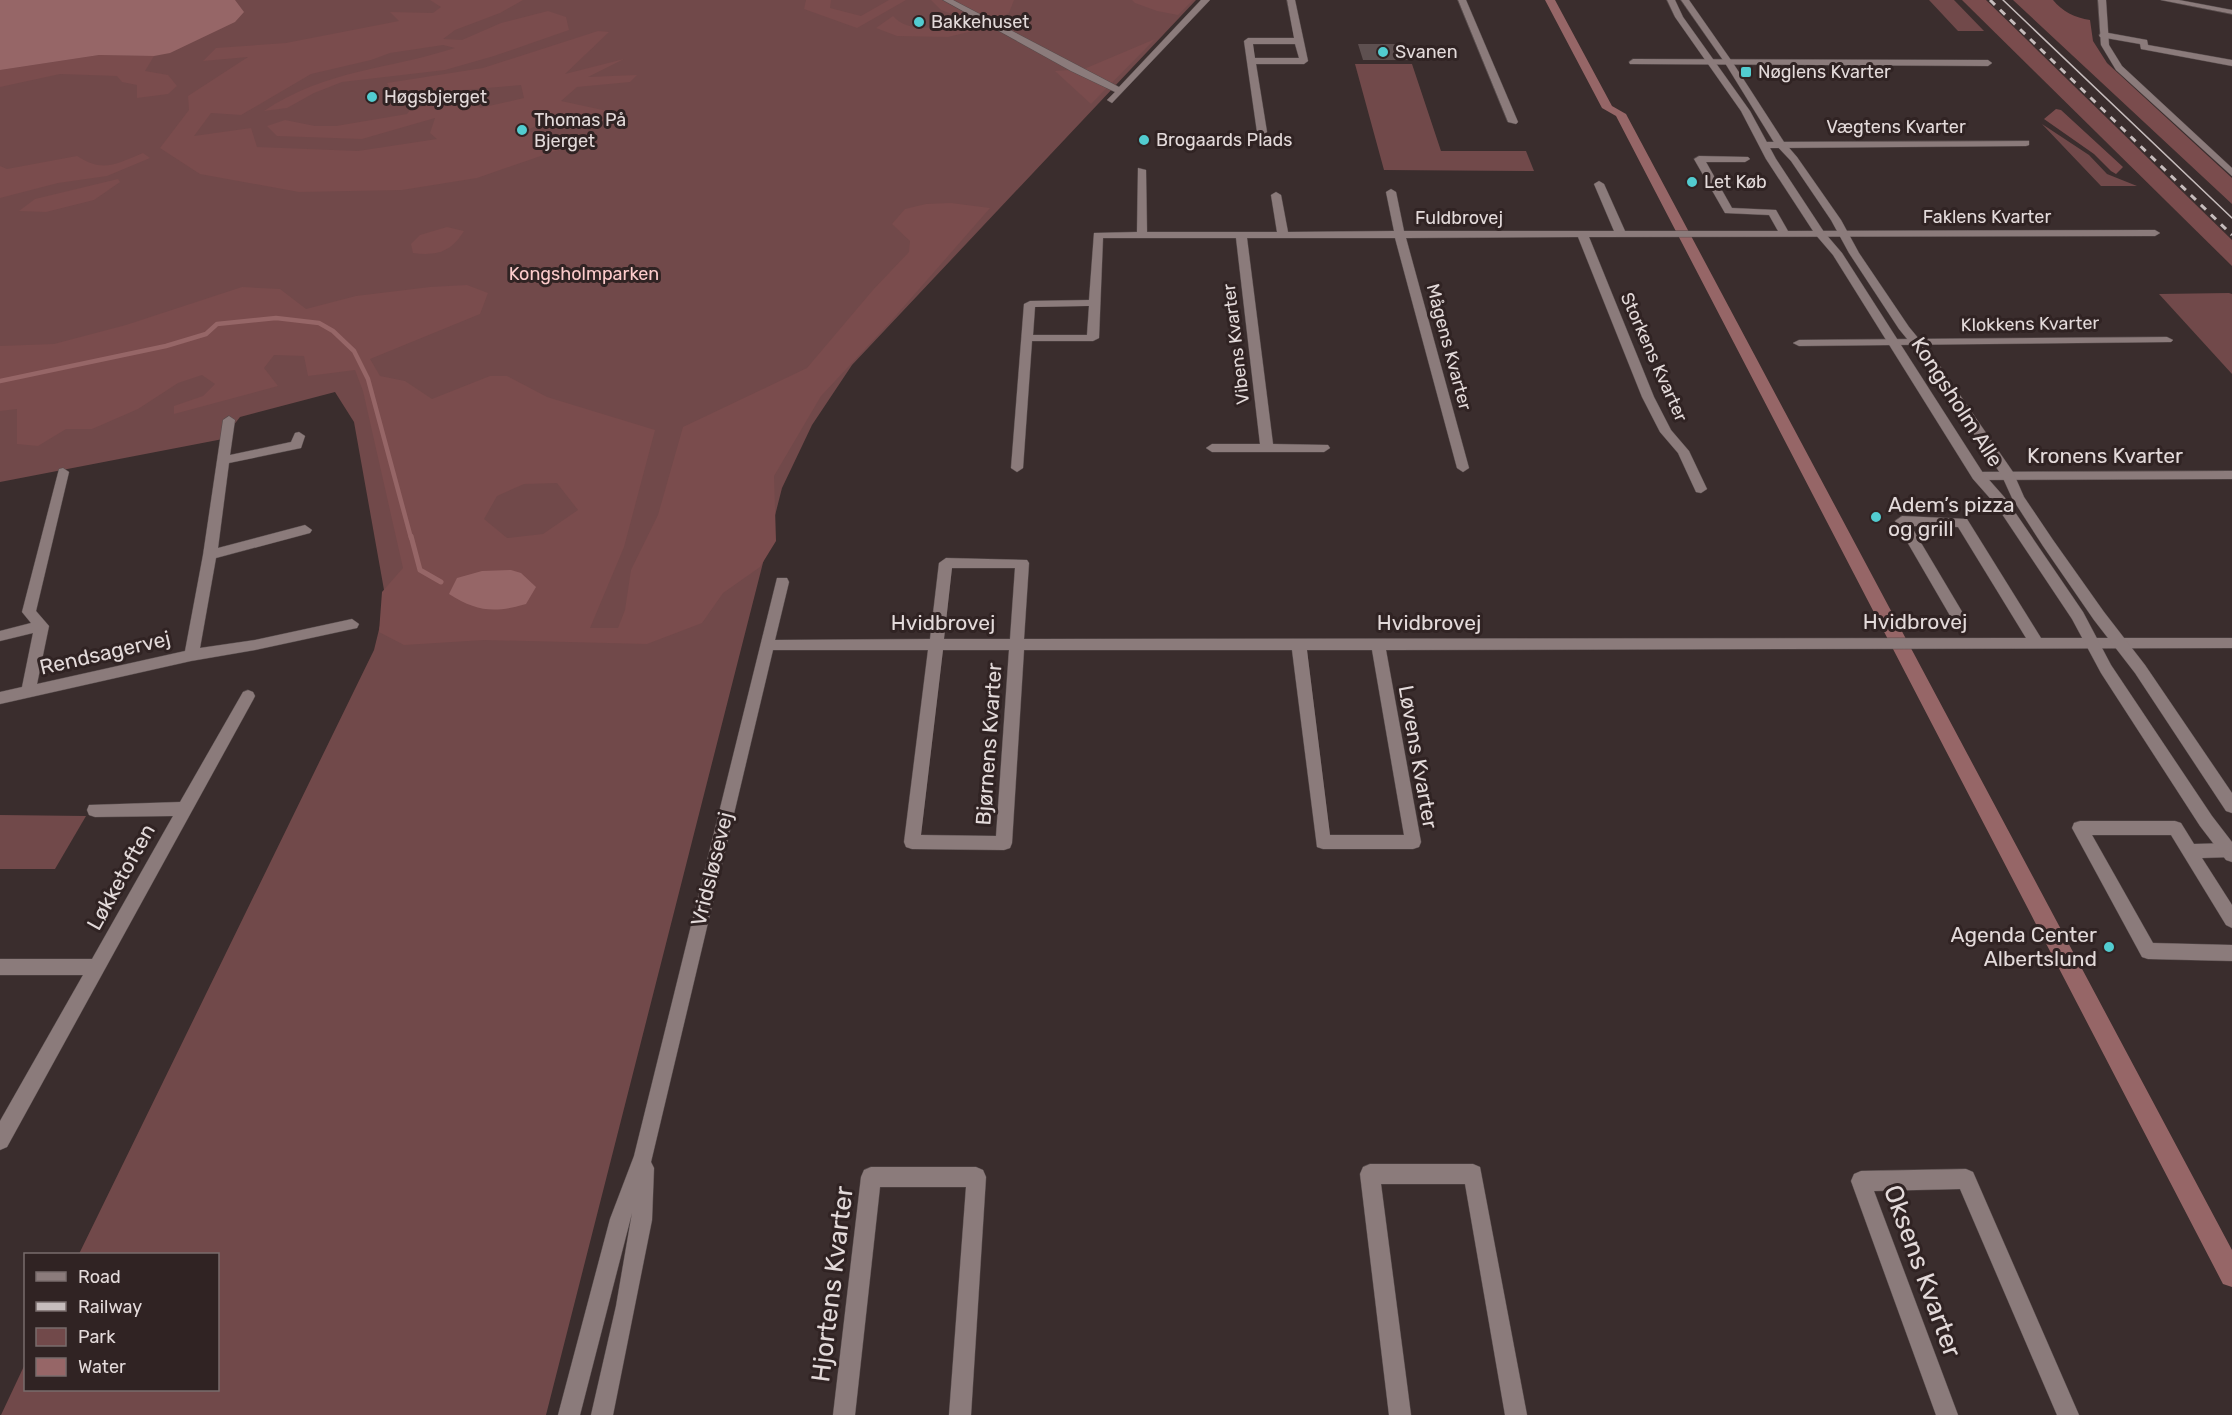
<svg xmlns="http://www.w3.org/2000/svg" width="2232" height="1415" viewBox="0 0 2232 1415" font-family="Rubik,sans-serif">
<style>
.green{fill:#71494a}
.forest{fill:#7a4c4d;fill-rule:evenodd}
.water{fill:#966667}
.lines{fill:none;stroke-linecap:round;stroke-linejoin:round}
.stream-far1{stroke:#966667;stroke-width:4.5}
.stream{stroke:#966667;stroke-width:5}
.canal{fill:#966667;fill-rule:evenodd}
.building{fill:#5e5050}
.minor-casing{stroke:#574c4c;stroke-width:1}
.tertiary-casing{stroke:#574c4c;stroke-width:1}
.minor{fill:#8b7b7b;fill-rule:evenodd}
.tertiary{fill:#8b7b7b;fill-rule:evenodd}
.tram{stroke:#c6bcbc;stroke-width:1.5}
.rail{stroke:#c6bcbc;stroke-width:3;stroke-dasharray:7 7;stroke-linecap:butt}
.poi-dot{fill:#52ccd0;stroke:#302323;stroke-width:2}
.labels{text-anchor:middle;stroke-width:6;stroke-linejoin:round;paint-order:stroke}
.far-poi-label{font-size:18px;fill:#e3dada;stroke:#302323;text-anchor:start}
.far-street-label{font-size:18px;fill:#e3dada;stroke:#302323}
.far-park-label{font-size:18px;fill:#fccbcb;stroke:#302323}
.street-label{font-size:21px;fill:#e3dada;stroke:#302323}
.poi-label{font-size:21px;fill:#e3dada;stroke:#302323;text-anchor:start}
.near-street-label{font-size:26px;fill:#e3dada;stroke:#302323}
</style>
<rect width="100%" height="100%" fill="#3a2d2d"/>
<g class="green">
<path d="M0 0H1196L852 365 812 425 782 488 546 1415H1L25 1364 26 1390H218V1254H79L374 650 386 601 354 422 335 392 240 417 223 439 0 482Z"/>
<path d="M1929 0H1954L1984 31H1958Z"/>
<path d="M1355 64H1412L1441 151H1526L1534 171 1384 170Z"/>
<path d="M2042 124 2089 155 2107 174 2137 186H2101Z"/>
<path d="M2229 293 2232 294V374L2159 294Z"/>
<path d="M0 815 86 816 55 869H0Z"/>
</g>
<g class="forest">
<path d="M430 0H523L500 13 455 30 443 39 462 40 501 23 548 11 566 17 569 30 494 56 445 70 342 82 314 93 287 108 264 111C327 69 387 70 455 48L443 45 390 53 371 60 311 74 241 115 211 113 194 136 251 128 257 147 358 151 437 139 430 133 435 118 362 139 277 136 267 126 285 120 315 126H336L407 114 412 108 473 99 480 108 524 98 521 85 394 96 387 83 483 68 598 31 609 32 565 74 624 59 588 77 637 75 630 82 577 87 561 101 612 112 607 121 557 117 527 130 564 148 477 178 402 190 299 192 200 174 160 148 189 110 188 96 248 57 203 61 216 48 286 43 399 21 390 12 433 13 441 7Z"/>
<path d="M806 0H831L830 8 861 16 889 0H906L857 28 804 9Z"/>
<path d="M931 0H1014L1009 13 981 29 948 37 897 36 876 28 893 16C909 34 941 29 960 17L941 10Z"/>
<path d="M1132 0H1193L1178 15 1157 11 1135 3Z"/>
<path d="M1962 0H1986L2232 240V266Z"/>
<path d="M2013 0H2053C2062 11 2075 18 2090 20L2093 41 2107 63 2232 178V204Z"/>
<path d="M1155 39 1091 104 1055 71 1084 69Z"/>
<path d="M99 55 154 56 145 71 168 75 177 86 168 94 137 98V85L122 82 117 76 60 74 0 87V70Z"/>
<path d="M2056 109 2061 110 2123 167 2116 174 2111 171 2094 154 2044 119Z"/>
<path d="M143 153 150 158 107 176 58 183 0 198V166L7 169 77 156C103 173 116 164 143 153Z"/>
<path d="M118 179 120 182 94 200 46 212 19 211 35 199Z"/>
<path d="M951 203 990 208 892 320 821 396 774 476 776 541 760 567 723 593 702 623 647 644 484 640 404 645 379 632 382 592 403 568 363 391 355 370 308 376 304 356 274 355 264 368 278 386 174 414V406L203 396 215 384 202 375 178 383 138 409 92 429H66L38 446 17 444V409L0 411V346L54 344 126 325 242 287 280 289 306 309 356 296 430 287 467 285 488 293 480 314 370 359 380 376 405 381 432 399 490 376H507L547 397 655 430 624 547 590 628H618L625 610 631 570 658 515 683 427 807 368 873 290 909 252 910 241 892 224 905 209 926 204ZM557 483 578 510 543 534 507 538 484 519 497 496 524 484Z"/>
<path d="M447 227 464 231C451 252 437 256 413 253L411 244 420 235Z"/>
</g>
<g class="water">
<path d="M0 0H235L244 12 235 22 170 53 154 56 99 55 0 70Z"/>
<path d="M511 570 521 573 536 587 526 604C495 613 477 612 449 594L457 578 482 571Z"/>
</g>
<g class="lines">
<path class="stream-far1" d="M0 381 166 346 206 334 217 324 276 318 319 323 333 331 354 351 368 379 411 538"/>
<path class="stream" d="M411 536 420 570 441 582"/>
<path class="canal" d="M1545 0H1555L1612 106 1626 114 2232 1250V1287L2223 1284 1616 116 1602 108Z"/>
</g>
<path class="building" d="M1358 44H1403L1408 60H1363Z"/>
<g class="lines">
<defs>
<g id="minor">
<path d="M943 0H953L1119 87 1201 0H1210L1112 103 1107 100 1115 92 1071 71Z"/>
<path d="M1287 0H1295L1308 61 1304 64H1256L1267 132 1262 135 1257 132 1244 41 1248 38H1294ZM1253 44H1295L1299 58H1255Z"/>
<path d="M1458 0H1466L1518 122 1516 124 1508 122Z"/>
<path d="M2161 0H2179L2232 10V14Z"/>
<path d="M2103 32 2147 40 2148 45 2232 60V66L2141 49 2140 44 2100 37 2099 35Z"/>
<path d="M1633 59 1988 60 1992 63 1988 66 1630 64 1629 62Z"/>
<path d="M2029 141V145L2026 146 1767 148 1762 145 1767 142Z"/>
<path d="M1699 156 1748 157 1750 159 1745 162H1706L1732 208 1776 210 1788 231 2155 230 2160 233 2155 236 1589 237 1654 397 1671 430 1689 451 1707 489 1701 493 1696 492 1678 453 1660 432 1642 397 1578 237 1406 238 1469 468 1463 472 1457 468 1395 238H1247L1273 444 1328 445 1330 448 1324 452H1212L1206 448 1212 444H1260L1236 238H1103L1099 338 1093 341H1032L1023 468 1017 472 1011 468 1024 304 1030 301 1089 300 1094 233 1137 232 1138 168 1146 170 1147 232H1277L1271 195 1276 192 1281 195 1288 232 1394 231 1386 192 1391 189 1396 192 1404 231H1614L1594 184 1599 181 1604 184 1625 231H1778L1769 215 1725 213 1694 159ZM1089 306 1087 335H1033L1035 307Z"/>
<path d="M2167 337 2173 340 2171 342 1799 346 1793 343 1799 340Z"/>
<path d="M229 416 235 420 230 455 291 442 295 433 299 432 305 436 301 448 229 463 218 548 305 525 312 530 310 533 216 558 200 648 255 640 352 619 359 624 357 628 255 650 191 661 0 704V692L22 687 33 633 0 641V631L31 623 22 612 59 469 63 468 69 472 36 611 49 626 37 684 185 651 203 555 223 420Z"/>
<path d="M2232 471V479L1978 480 1972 476 1978 472Z"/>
<path d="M1902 516 1967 519 2041 638H2232V648L1386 650 1421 842 1419 847 1413 849H1323L1317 847 1292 650H1024L1012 843 1010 848 1004 850 912 849 906 847 904 842 928 650H773L651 1162 654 1168 652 1220 613 1415H591L616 1306 632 1213 580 1415H558L610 1219 634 1156 777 578H787L789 582 775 640 930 639 939 563 946 558 1027 560 1029 563 1024 639 2026 638 1958 527 1911 526 1964 615 1962 619H1952L1895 521ZM952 568H1015L1010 639H944ZM943 650H1009L996 836 921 835ZM1307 650H1372L1404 835H1330Z"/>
<path d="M248 690 253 692 255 696 253 700 7 1147 0 1150V1121L83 975H0V959H92L173 816 95 817 89 815 87 810 89 805 180 802 243 692Z"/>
<path d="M2080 821H2175L2181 823 2194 844 2232 843V857L2202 858 2232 905V928L2226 925 2171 835H2092L2153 943 2232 945V961L2148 959 2142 957 2072 828 2074 823Z"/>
<path d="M1370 1164H1473L1480 1167 1527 1415H1505L1465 1184H1381L1411 1415H1389L1360 1174 1363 1167Z"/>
<path d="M871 1167H976L983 1170 986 1177 971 1415H949L966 1187H880L855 1415H833L861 1177 864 1170Z"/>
<path d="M1966 1169 1973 1172 2079 1415H2057L1960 1189 1874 1191 1958 1415H1936L1851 1181 1854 1174 1861 1171Z"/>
</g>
<g id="tertiary">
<path d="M1667 0H1675L1683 17 1750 111 1776 159 1824 232 1842 253 1983 473 2006 499 2083 612 2111 665 2212 816 2232 842V862L2226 860 2200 826 2101 673 2072 619 1996 505 1973 479 1833 255 1815 234 1766 159 1741 111 1675 17Z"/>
<path d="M1681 0H1689L1733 63 1784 142 1797 157 1841 220 1859 253 1909 327 1933 356 2013 472 2024 497 2053 540 2104 612 2145 665 2232 793V813L2226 811 2135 673 2094 620 2043 546 2012 498 2002 476 1925 361 1899 329 1849 253 1831 220 1791 161 1775 144 1725 63Z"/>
<path d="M2098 0H2106L2109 45 2122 66 2232 168V176L2116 70 2101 45Z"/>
</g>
</defs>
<use href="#minor" class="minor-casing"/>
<use href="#tertiary" class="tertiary-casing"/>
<use href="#minor" class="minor"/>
<use href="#tertiary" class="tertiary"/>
<path class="tram" d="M2003 0 2232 218"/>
<path class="rail" d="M1990 0 2232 235"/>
</g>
<g class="poi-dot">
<circle cx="919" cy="22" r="6"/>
<circle cx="1383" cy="52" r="6"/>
<rect x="1740" y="66" width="12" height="12" rx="3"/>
<circle cx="372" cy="97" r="6"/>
<circle cx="522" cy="130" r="6"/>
<circle cx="1144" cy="140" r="6"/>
<circle cx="1692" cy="182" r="6"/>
<circle cx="1876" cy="517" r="6"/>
<circle cx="2109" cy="947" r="6"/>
</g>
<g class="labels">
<g class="far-poi-label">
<text x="931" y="28">Bakkehuset</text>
<text x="1395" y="58">Svanen</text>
<text x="1758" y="78">Nøglens Kvarter</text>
<text x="384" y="103">Høgsbjerget</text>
<text x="534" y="126">Thomas På<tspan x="534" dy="21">Bjerget</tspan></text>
<text x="1156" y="146">Brogaards Plads</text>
<text x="1704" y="188">Let Køb</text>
</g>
<g class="far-street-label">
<text x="1896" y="133">Vægtens Kvarter</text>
<text x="1987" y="223">Faklens Kvarter</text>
<text x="1459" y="224">Fuldbrovej</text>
<text transform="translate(2030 324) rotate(-1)" y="6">Klokkens Kvarter</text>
<text transform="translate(1236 344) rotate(-97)" y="6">Vibens Kvarter</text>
<text transform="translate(1449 347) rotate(75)" y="6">Mågens Kvarter</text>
<text transform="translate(1654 357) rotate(66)" y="6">Storkens Kvarter</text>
</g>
<g class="far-park-label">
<text x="584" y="280">Kongsholmparken</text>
</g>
<g class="street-label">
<text transform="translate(1957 402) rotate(57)" y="7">Kongsholm Alle</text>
<text x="2105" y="463">Kronens Kvarter</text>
<text x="1915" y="629">Hvidbrovej</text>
<text x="943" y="630">Hvidbrovej</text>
<text x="1429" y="630">Hvidbrovej</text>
<text transform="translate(105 653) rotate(-13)" y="7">Rendsagervej</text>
<text transform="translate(989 744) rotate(-86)" y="7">Bjørnens Kvarter</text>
<text transform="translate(1418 757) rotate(80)" y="7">Løvens Kvarter</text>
<text transform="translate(712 869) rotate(-76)" y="7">Vridsløsevej</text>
<text transform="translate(121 877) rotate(-61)" y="7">Løkketoften</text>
</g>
<g class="poi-label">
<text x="1888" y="512">Adem’s pizza<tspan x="1888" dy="24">og grill</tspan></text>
<text x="2097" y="942" text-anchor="end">Agenda Center<tspan x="2097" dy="24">Albertslund</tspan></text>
</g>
<g class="near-street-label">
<text transform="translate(1923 1271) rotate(70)" y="9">Oksens Kvarter</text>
<text transform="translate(832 1284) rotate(-83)" y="9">Hjortens Kvarter</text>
</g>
</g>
<rect x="24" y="1253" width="195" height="138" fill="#302323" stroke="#786c6c" stroke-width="1.5"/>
<rect x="36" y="1272" width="30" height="9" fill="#8b7b7b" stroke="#786c6c" stroke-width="1.5"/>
<text x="78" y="1283" font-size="18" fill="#e3dada">Road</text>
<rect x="36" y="1302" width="30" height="9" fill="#c6bcbc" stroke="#786c6c" stroke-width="1.5"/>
<text x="78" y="1313" font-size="18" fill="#e3dada">Railway</text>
<rect x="36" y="1328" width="30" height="18" fill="#71494a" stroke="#786c6c" stroke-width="1.5"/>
<text x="78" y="1343" font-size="18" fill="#e3dada">Park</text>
<rect x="36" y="1358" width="30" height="18" fill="#966667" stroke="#786c6c" stroke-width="1.5"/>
<text x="78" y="1373" font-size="18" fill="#e3dada">Water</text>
</svg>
